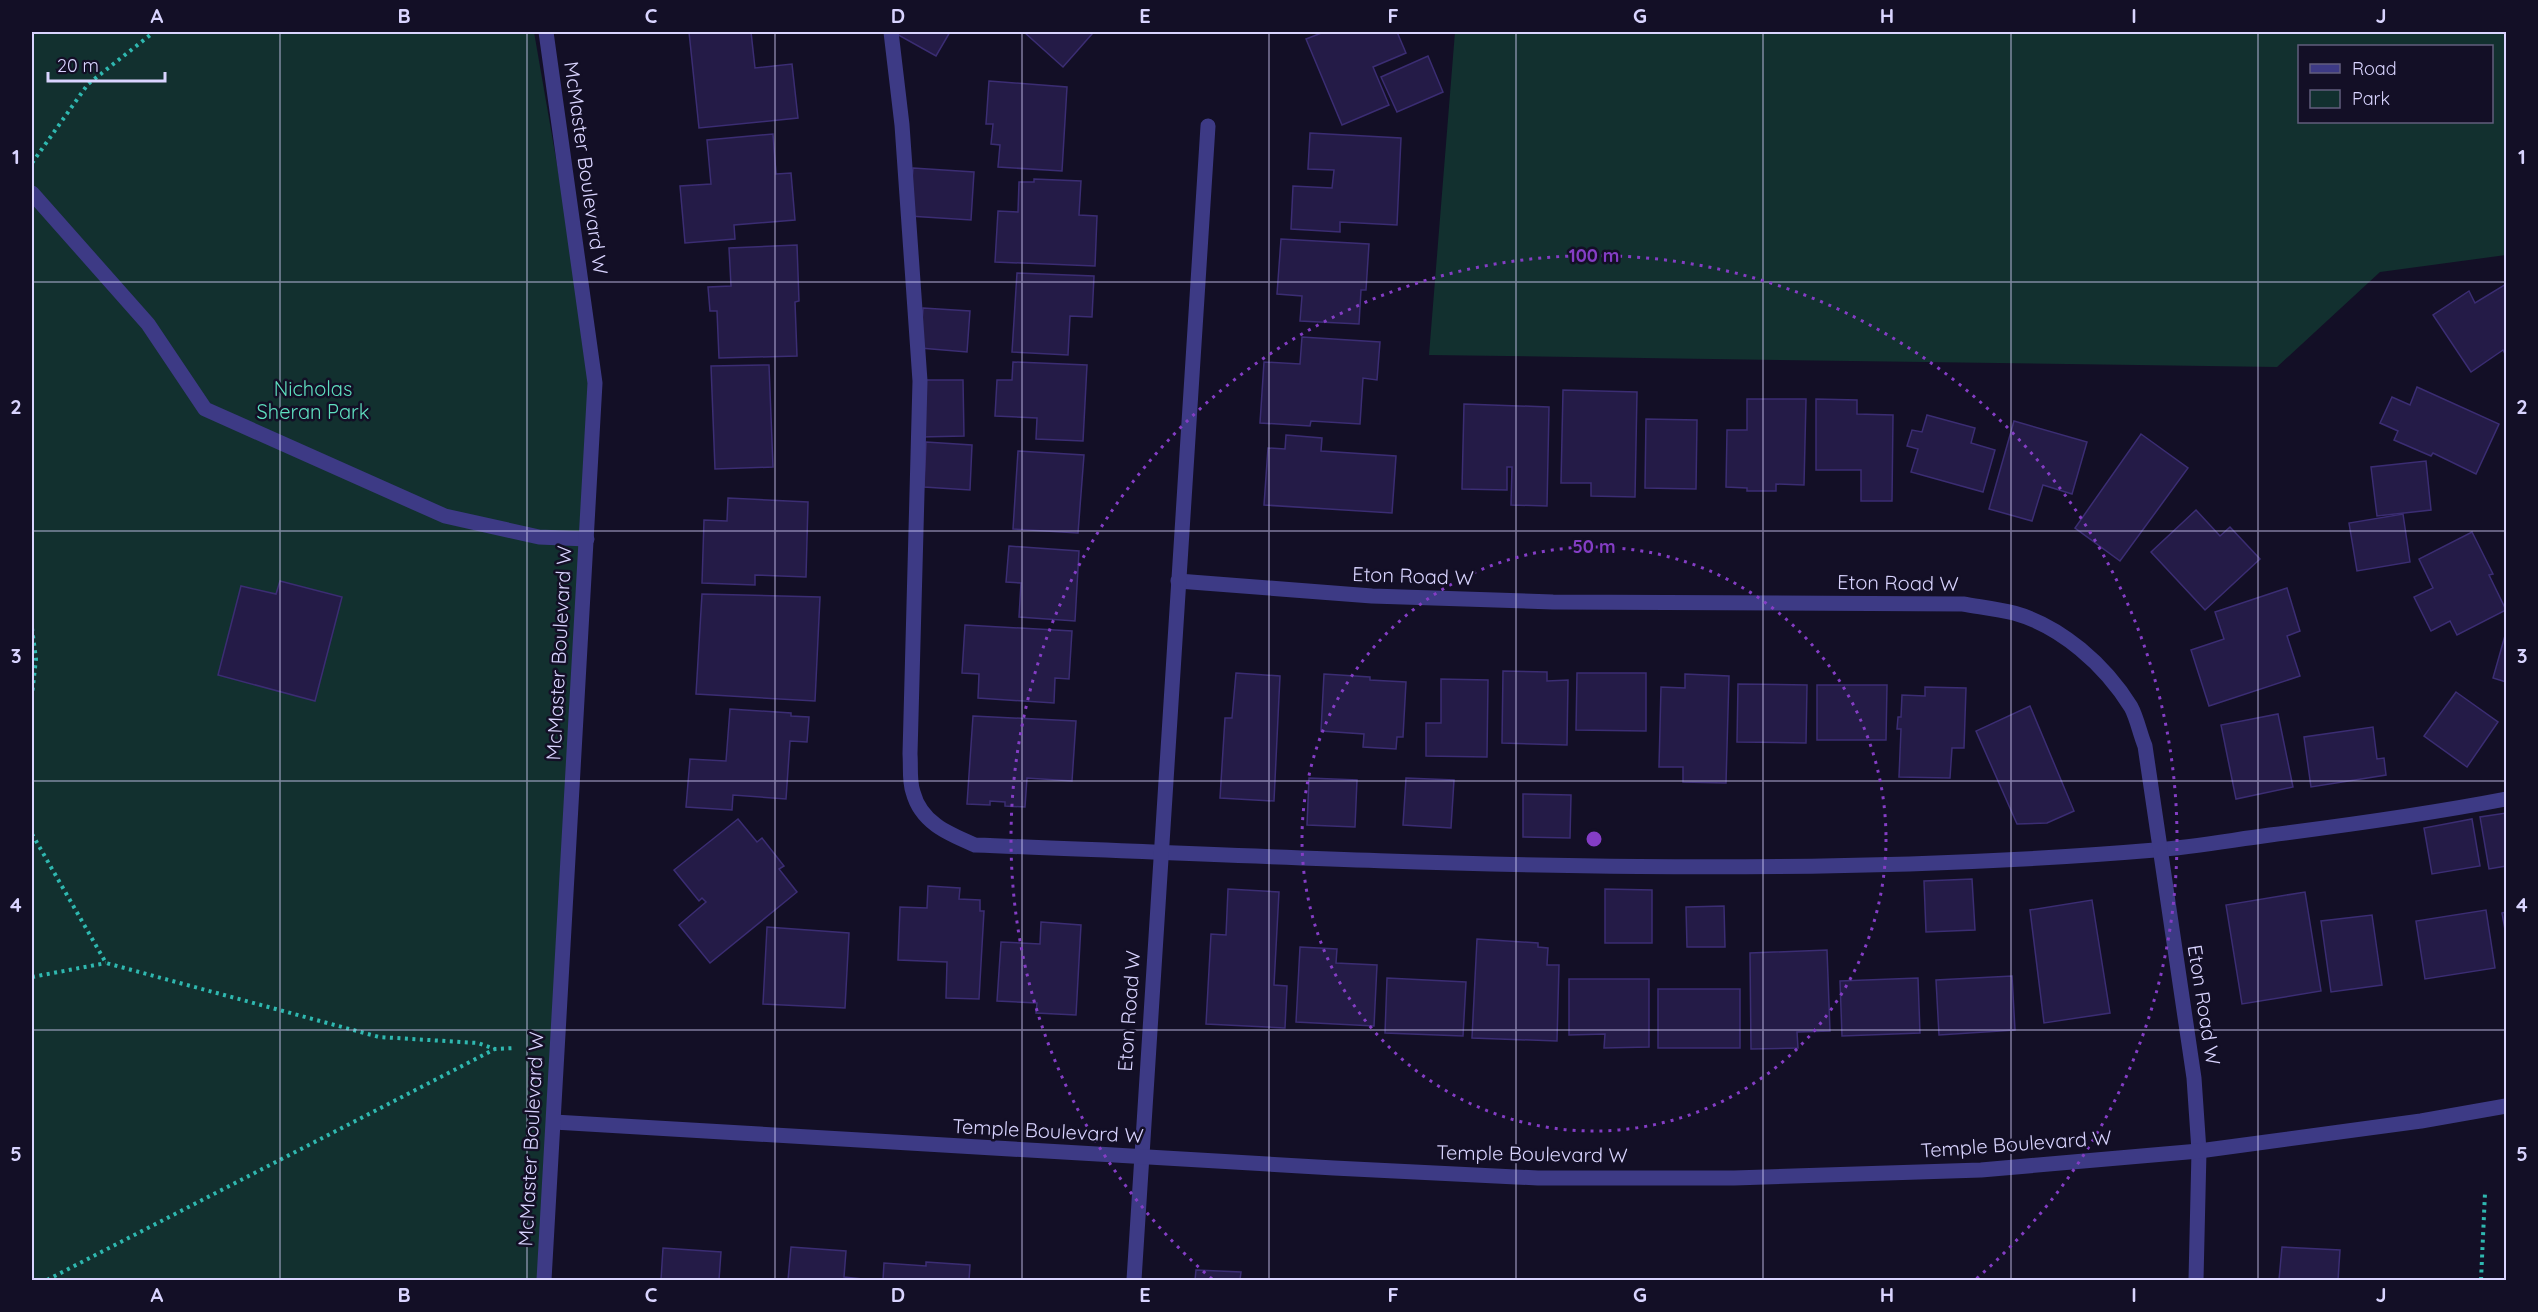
<svg xmlns="http://www.w3.org/2000/svg" width="2538" height="1312" viewBox="0 0 2538 1312" font-family="Quicksand,sans-serif">
<style>
.green{fill:#12302f;fill-rule:evenodd}
.building{fill:#241b47;stroke:#3b2d73;stroke-width:1.5}
.lines{fill:none;stroke-linecap:round;stroke-linejoin:round}
.path{stroke:#2fb8b0;stroke-width:4;stroke-dasharray:3 4.5;stroke-linecap:butt}
.service{stroke:#3d3a85;stroke-width:15}
.minor{stroke:#3d3a85;stroke-width:15}
.tertiary{stroke:#3d3a85;stroke-width:15}
.grid{fill:none;stroke:#d9d4ff;stroke-width:1.5;stroke-opacity:0.55}
.ring{fill:none;stroke:#843dc5;stroke-width:3;stroke-dasharray:3 6}
.labels{text-anchor:middle;stroke-width:5;stroke-linejoin:round;paint-order:stroke}
.street-label{font-size:20px;fill:#d9d4ff;stroke:#130f26}
.park-label{font-size:20px;fill:#5fe0c0;stroke:#130f26}
.centre{fill:#843dc5;stroke:#130f26;stroke-width:3}
.ring-label{font-size:18px;text-anchor:middle;font-weight:bold;fill:#843dc5;stroke:#130f26;stroke-width:5;stroke-linejoin:round;paint-order:stroke}
.neatline{fill:none;stroke:#d9d4ff;stroke-width:2}
.grid-label{font-size:20px;text-anchor:middle;font-weight:bold;fill:#d9d4ff}
</style>
<rect width="100%" height="100%" fill="#130f26"/>
<g class="green">
<path d="M32 32H534L595 383 544 1280H32Z"/>
<path d="M1455 32H2506V255L2380 272 2277 367 1429 355ZM2300 46H2492V122H2300Z"/>
</g>
<g class="building">
<path d="M689 32H751L755 68 792 64 798 118 699 128Z"/>
<path d="M893 32H950L936 56Z"/>
<path d="M1024 32H1090L1092 34 1063 67Z"/>
<path d="M1324 32H1397L1406 53 1373 67 1389 105 1342 125 1306 39Z"/>
<path d="M1428 56 1443 92 1397 112 1381 77Z"/>
<path d="M989 81 1067 87 1062 171 998 167 1000 145 991 144 993 124H986Z"/>
<path d="M1310 133 1401 138 1397 225 1340 222V232L1291 229 1293 186 1332 188 1334 170 1308 169Z"/>
<path d="M773 134 776 174 791 173 795 220 734 225 735 239 685 243 680 186 711 184 707 140Z"/>
<path d="M913 168 974 172 971 220 909 216Z"/>
<path d="M1034 179 1081 181 1079 215 1097 216 1095 266 995 262 998 211 1018 212 1019 182H1034Z"/>
<path d="M1281 239 1369 244 1366 290H1361L1359 324 1300 321 1302 296 1277 294Z"/>
<path d="M797 245 799 301 795 302 797 356 719 358 717 311H710L708 287 731 286 729 248Z"/>
<path d="M1017 273 1094 276 1092 317 1070 316 1068 355 1012 352Z"/>
<path d="M2506 284V356L2503 350 2471 372 2433 315 2469 291 2475 303Z"/>
<path d="M923 308 970 311 967 352 920 348Z"/>
<path d="M1302 337 1380 342 1377 380 1363 378 1360 424 1311 421 1310 426 1260 423 1264 362 1300 364Z"/>
<path d="M1013 362 1087 365 1083 441 1036 439 1037 418 995 416 997 380H1012Z"/>
<path d="M769 365 773 467 715 469 711 366Z"/>
<path d="M920 380H963L964 436 920 437Z"/>
<path d="M2417 387 2499 424 2476 474 2433 453 2431 456 2394 440 2398 431 2380 423 2392 397 2410 405Z"/>
<path d="M1563 390 1637 392 1635 497 1591 496V483H1561Z"/>
<path d="M1747 399H1806L1804 485 1776 484V491H1747V488L1726 487 1727 430H1747Z"/>
<path d="M1816 399 1857 400V414L1893 415 1892 501H1861V470H1816Z"/>
<path d="M1464 404 1549 407 1547 506 1511 505 1512 467H1507V490L1462 489Z"/>
<path d="M1927 415 1975 428 1971 443 1995 450 1983 492 1911 472 1918 449 1907 446 1912 430 1922 432Z"/>
<path d="M1646 419 1697 420 1696 489 1645 488Z"/>
<path d="M2014 421 2087 442 2072 494 2043 485 2032 521 1989 509Z"/>
<path d="M2141 434 2188 468 2120 561 2075 528Z"/>
<path d="M1286 435 1322 438 1321 451 1396 456 1392 513 1264 505 1268 448 1285 449Z"/>
<path d="M926 442 972 445 970 490 924 487Z"/>
<path d="M1018 451 1084 455 1078 533 1013 529Z"/>
<path d="M2426 461 2431 510 2377 516 2371 467Z"/>
<path d="M728 498 808 502 806 577 755 575V585L702 583 704 520 727 521Z"/>
<path d="M2196 510 2220 536 2230 527 2260 559 2205 610 2151 552Z"/>
<path d="M2403 514 2410 562 2357 571 2349 523Z"/>
<path d="M2472 532 2493 574 2489 575 2506 610 2457 635 2450 621 2431 631 2414 597 2433 588 2419 559Z"/>
<path d="M1009 546 1079 551 1075 621 1019 617 1021 583 1006 582Z"/>
<path d="M280 581 342 597 315 701 218 675 241 586 276 594Z"/>
<path d="M2287 588 2300 631 2287 636 2300 676 2209 706 2191 650 2224 639 2215 612Z"/>
<path d="M702 594 820 597 815 701 696 694Z"/>
<path d="M965 625 1072 631 1069 679 1055 678 1054 703 978 698 979 674 962 673Z"/>
<path d="M2506 632V682L2493 678Z"/>
<path d="M1503 671 1547 672V681L1568 680 1567 745 1502 743Z"/>
<path d="M1236 673 1280 676 1274 801 1220 798 1225 718H1232Z"/>
<path d="M1577 673H1646V731L1576 730Z"/>
<path d="M1324 674 1370 677V680L1406 682 1403 737H1397L1396 749 1363 747 1364 734 1321 731Z"/>
<path d="M1685 674 1729 676 1726 783 1683 782V767H1659L1661 687 1685 688Z"/>
<path d="M1441 679 1488 680 1487 757 1426 756V723H1441Z"/>
<path d="M1738 684 1807 685 1806 743 1737 742Z"/>
<path d="M1817 685H1887L1886 740H1817Z"/>
<path d="M1925 687 1966 688 1964 748H1952L1950 778 1899 777 1901 729H1897L1898 717H1901L1902 695 1925 696Z"/>
<path d="M2456 692 2498 722 2467 767 2424 736Z"/>
<path d="M2030 706 2074 811 2047 823 2017 824 1976 731Z"/>
<path d="M730 709 791 713V716L809 717 807 742 790 741 786 799 733 795 732 810 686 807 690 759 726 761Z"/>
<path d="M2278 714 2293 787 2236 799 2221 725Z"/>
<path d="M973 716 1076 721 1072 781 1027 778 1025 807 1005 806V802L990 801V805L967 804Z"/>
<path d="M2373 727 2377 759 2384 758 2386 775 2311 787 2304 737Z"/>
<path d="M1309 778 1357 780 1355 827 1307 825Z"/>
<path d="M1406 778 1454 780 1451 828 1403 825Z"/>
<path d="M1523 794 1571 795 1570 838 1523 837Z"/>
<path d="M2506 813V866L2489 869 2480 817Z"/>
<path d="M738 819 757 842 762 838 784 866 779 869 797 892 710 963 679 925 706 902 702 898 699 901 674 870Z"/>
<path d="M2472 819 2480 866 2432 874 2424 828Z"/>
<path d="M1972 879 1975 930 1926 932 1924 881Z"/>
<path d="M928 886 960 888 959 899 980 900V911H984L979 999 946 998 947 962 898 960 900 907 927 908Z"/>
<path d="M1228 889 1279 892 1274 985 1287 986 1285 1028 1206 1024 1211 934 1226 935Z"/>
<path d="M1605 889 1652 890V943H1605Z"/>
<path d="M2305 892 2321 991 2242 1004 2226 905Z"/>
<path d="M2092 900 2110 1013 2044 1023 2030 910Z"/>
<path d="M1724 906 1725 947H1687L1686 907Z"/>
<path d="M2486 910 2495 968 2425 979 2416 921Z"/>
<path d="M2506 912V935L2502 913Z"/>
<path d="M2372 915 2382 985 2331 992 2321 921Z"/>
<path d="M1041 922 1081 925 1076 1015 1036 1013 1037 1003 997 1001 1001 942 1040 944Z"/>
<path d="M767 927 849 933 845 1008 763 1004Z"/>
<path d="M1477 939 1538 943V947L1548 948 1547 965H1559L1557 1041 1472 1038Z"/>
<path d="M1300 947 1337 949 1336 963 1377 965 1374 1026 1296 1022Z"/>
<path d="M1827 950 1830 1031 1797 1032 1798 1048 1751 1049 1750 953Z"/>
<path d="M2012 976 2015 1030 1939 1035 1936 980Z"/>
<path d="M1387 978 1466 982 1463 1036 1385 1033Z"/>
<path d="M1918 978 1920 1033 1842 1036 1840 981Z"/>
<path d="M1569 979H1649V1047L1604 1048 1605 1034 1569 1035Z"/>
<rect x="1658" y="989" width="82" height="59"/>
<path d="M791 1247 846 1251 844 1277 872 1280H788Z"/>
<path d="M2282 1247 2340 1250 2338 1280H2279Z"/>
<path d="M663 1248 721 1252 719 1280H661Z"/>
<path d="M926 1262 970 1265 969 1280H883L884 1263 926 1266Z"/>
<path d="M1196 1270 1241 1272 1240 1280H1195Z"/>
<path d="M1296 1279 1346 1280H1296Z"/>
</g>
<g class="lines">
<g class="path">
<path d="M32 163 88 84 154 32"/>
<path d="M32 628 36 659 32 695"/>
<path d="M32 834 106 963 379 1037 478 1043 495 1049"/>
<path d="M32 977 106 963"/>
<path d="M47 1280 495 1049 514 1048"/>
<path d="M2481 1280 2485 1193"/>
</g>
<g class="service">
<path d="M891 32 902 125 920 381 910 754C911 766 909 781 913 792 921 823 949 834 975 845 1368 860 1763 883 2155 850 2194 847 2232 840 2270 835 2349 825 2428 814 2506 799"/>
<path d="M32 193 148 324 205 409 445 516 539 537 587 539"/>
</g>
<g class="minor">
<path d="M1178 581 1372 596 1553 602 1963 604C1980 607 1997 609 2014 613 2061 626 2105 665 2131 707 2137 718 2140 734 2145 746L2194 1078 2199 1151 2196 1280"/>
<path d="M1134 1280 1208 126"/>
</g>
<g class="tertiary">
<path d="M554 1122 1334 1168 1538 1178H1734L1981 1170 2199 1151 2421 1121 2506 1106"/>
<path d="M544 1280 595 383 546 32"/>
</g>
</g>
<path class="grid" d="M280 32V1280M527 32V1280M775 32V1280M1022 32V1280M1269 32V1280M1516 32V1280M1763 32V1280M2011 32V1280M2258 32V1280M32 282H2506M32 531H2506M32 781H2506M32 1030H2506"/>
<g class="ring">
<circle cx="1594" cy="839" r="292"/>
<path d="M1212 1279A583 583 0 1 1 1976 1279"/>
</g>
<g class="labels">
<g class="street-label">
<text transform="translate(586 168) rotate(82)" y="7">McMaster Boulevard W</text>
<text transform="translate(1413 576) rotate(2)" y="7">Eton Road W</text>
<text transform="translate(1898 583) rotate(1)" y="7">Eton Road W</text>
<text transform="translate(559 653) rotate(-87)" y="7">McMaster Boulevard W</text>
<text transform="translate(2204 1005) rotate(81)" y="7">Eton Road W</text>
<text transform="translate(1129 1011) rotate(-86)" y="7">Eton Road W</text>
<text transform="translate(1048 1131) rotate(3)" y="7">Temple Boulevard W</text>
<text transform="translate(531 1139) rotate(-87)" y="7">McMaster Boulevard W</text>
<text transform="translate(2016 1144) rotate(-4)" y="7">Temple Boulevard W</text>
<text transform="translate(1532 1154) rotate(1)" y="7">Temple Boulevard W</text>
</g>
<g class="park-label">
<text x="313" y="396">Nicholas<tspan x="313" dy="23">Sheran Park</tspan></text>
</g>
</g>
<circle cx="1594" cy="839" r="9" class="centre"/>
<g class="ring-label">
<text x="1594" y="262">100 m</text>
<text x="1594" y="553">50 m</text>
</g>
<rect width="2538" height="1312" fill="none" stroke="#130f26" stroke-width="66"/>
<rect x="2298" y="45" width="195" height="78" fill="#130f26" stroke="#625e7d" stroke-width="1.5"/>
<rect x="2310" y="64" width="30" height="9" fill="#3d3a85" stroke="#625e7d" stroke-width="1.5"/>
<text x="2352" y="75" font-size="18" fill="#d9d4ff">Road</text>
<rect x="2310" y="90" width="30" height="18" fill="#12302f" stroke="#625e7d" stroke-width="1.5"/>
<text x="2352" y="105" font-size="18" fill="#d9d4ff">Park</text>
<path d="M48 72v9h117v-9" fill="none" stroke="#d9d4ff" stroke-width="3"/>
<text x="57" y="72" font-size="18" fill="#d9d4ff" stroke="#130f26" stroke-width="4.5" paint-order="stroke">20 m</text>
<rect x="33" y="33" width="2472" height="1246" class="neatline"/>
<g class="grid-label">
<text x="157" y="23">A</text>
<text x="404" y="23">B</text>
<text x="651" y="23">C</text>
<text x="898" y="23">D</text>
<text x="1145" y="23">E</text>
<text x="1393" y="23">F</text>
<text x="1640" y="23">G</text>
<text x="1887" y="23">H</text>
<text x="2134" y="23">I</text>
<text x="2381" y="23">J</text>
<text x="16" y="164">1</text>
<text x="2522" y="164">1</text>
<text x="16" y="414">2</text>
<text x="2522" y="414">2</text>
<text x="16" y="663">3</text>
<text x="2522" y="663">3</text>
<text x="16" y="912">4</text>
<text x="2522" y="912">4</text>
<text x="16" y="1161">5</text>
<text x="2522" y="1161">5</text>
<text x="157" y="1302">A</text>
<text x="404" y="1302">B</text>
<text x="651" y="1302">C</text>
<text x="898" y="1302">D</text>
<text x="1145" y="1302">E</text>
<text x="1393" y="1302">F</text>
<text x="1640" y="1302">G</text>
<text x="1887" y="1302">H</text>
<text x="2134" y="1302">I</text>
<text x="2381" y="1302">J</text>
</g>
</svg>
